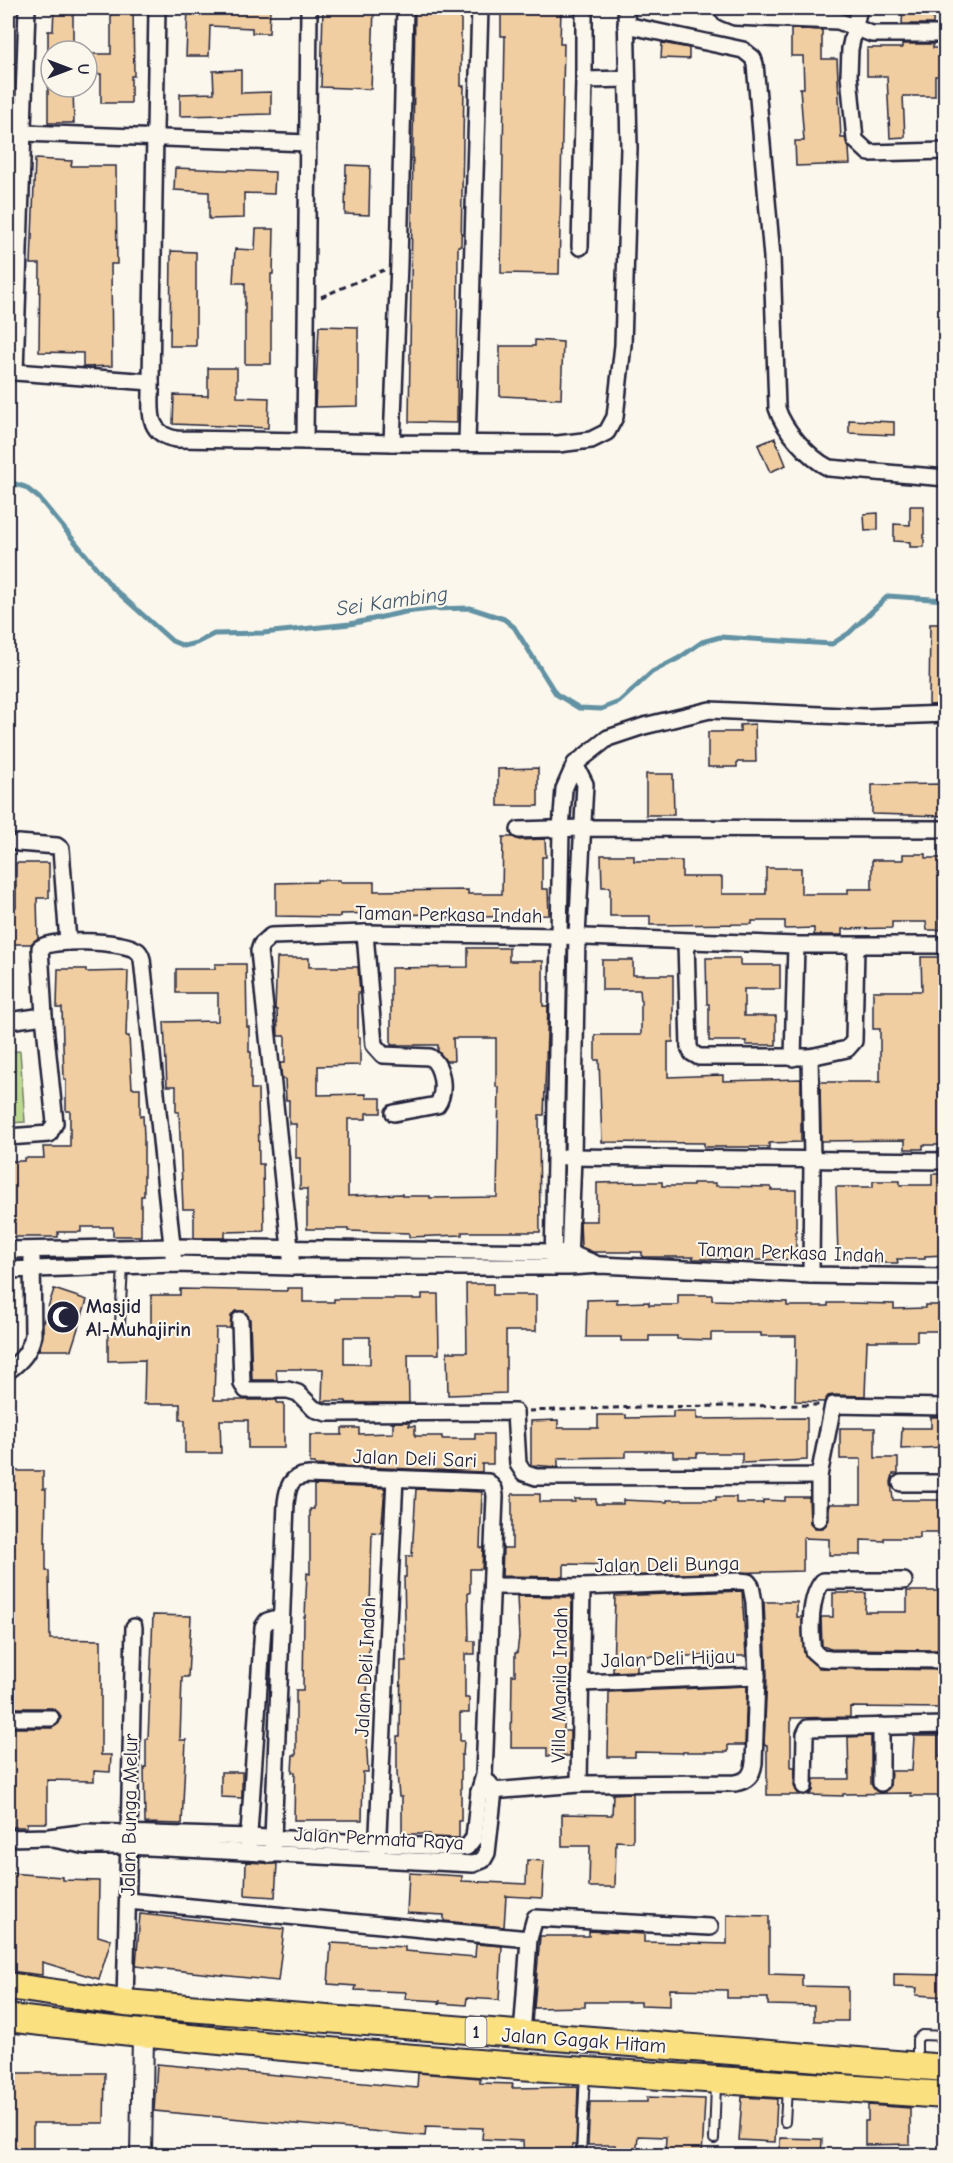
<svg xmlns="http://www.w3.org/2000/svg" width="953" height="2163" viewBox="0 0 953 2163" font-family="'Comic Neue',sans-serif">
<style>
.green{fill:#bdd991;stroke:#707e66;stroke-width:1.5}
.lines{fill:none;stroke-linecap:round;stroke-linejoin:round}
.stream{stroke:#6292a3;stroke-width:5}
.building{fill:#f0cea1;stroke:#22223b;stroke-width:1.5;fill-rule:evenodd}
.service-casing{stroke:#22223b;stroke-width:12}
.minor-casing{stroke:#22223b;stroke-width:20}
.tertiary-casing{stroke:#22223b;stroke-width:24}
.trunk-casing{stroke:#22223b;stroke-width:30}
.path{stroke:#22223b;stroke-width:3;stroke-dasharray:6 4.5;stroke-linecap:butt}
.service{stroke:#fbf7ec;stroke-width:8}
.minor{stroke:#fbf7ec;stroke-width:15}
.tertiary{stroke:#fbf7ec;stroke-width:20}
.trunk{stroke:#fbe080;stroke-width:26}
.labels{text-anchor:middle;stroke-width:4.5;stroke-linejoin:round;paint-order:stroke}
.shield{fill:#fbf7ec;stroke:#636270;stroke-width:1.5}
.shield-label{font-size:18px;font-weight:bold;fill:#22223b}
.street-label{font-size:20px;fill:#22223b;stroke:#fbf7ec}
.poi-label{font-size:20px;font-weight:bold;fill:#22223b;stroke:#fbf7ec;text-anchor:start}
.water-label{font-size:21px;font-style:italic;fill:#425a6f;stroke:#fbf7ec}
</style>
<rect width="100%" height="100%" fill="#fbf7ec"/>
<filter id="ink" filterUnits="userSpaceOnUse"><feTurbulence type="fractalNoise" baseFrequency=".0167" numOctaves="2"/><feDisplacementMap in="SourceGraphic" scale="12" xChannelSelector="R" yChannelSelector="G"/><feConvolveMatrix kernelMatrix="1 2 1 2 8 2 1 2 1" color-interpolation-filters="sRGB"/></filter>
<g filter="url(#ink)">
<path class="green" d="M20 1051 25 1122 8 1123V1052Z"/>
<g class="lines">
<path class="stream" d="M8 482 25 487 39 498 113 588 172 641 184 646 196 643 214 634 263 633 350 624 405 612 432 609 470 608 504 619 514 627 556 694 579 708 601 709 619 702 652 672 679 658 702 642 720 637 832 644 849 633 888 596 946 600"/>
</g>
<g class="building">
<path d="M54 8H73V51H48V31H53Z"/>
<path d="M111 8H133L134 76H131V103H101V74L87 75V54H111Z"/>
<path d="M188 8H270L269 33H252V28L210 26 209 56H186Z"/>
<path d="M323 8H374L371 89 321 87Z"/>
<path d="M415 8H461V86H464L461 246H458L457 423 409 422Z"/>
<path d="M501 8H561L560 44H564L559 274 501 273 505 36H501Z"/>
<path d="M903 8H934L933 24H902Z"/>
<path d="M791 29 822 30V59H837L841 138H845L849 148 850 164 796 166 795 141H804L800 88H804L803 56H791Z"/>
<path d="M662 43 689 48V59L661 58Z"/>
<path d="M902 44H933V48H945V76H935V96H903L905 137 890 138 887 76H867V48H902Z"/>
<path d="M241 70V93L271 92V114L180 116V94L214 93 213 71Z"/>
<path d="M48 87H73L74 123H48Z"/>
<path d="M35 159 72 161 71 166H116L117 264H111L112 366 83 367V353L39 352 40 264H31Z"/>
<path d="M346 165 370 166 369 215 345 214Z"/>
<path d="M175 168 275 172 274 194 244 193V218L209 219V192L174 190Z"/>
<path d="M256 229H274L273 274H271V364H245V283H233L235 249 255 250Z"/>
<path d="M171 251 196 252V346H170Z"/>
<path d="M319 326 358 327V406L315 407Z"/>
<path d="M535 340 563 342 561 399 500 396V346H535Z"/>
<path d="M208 368H237V397L269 398 268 428 173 424 174 395 208 396Z"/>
<path d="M849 420 894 422V435L849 433Z"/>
<path d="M775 438 786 465 770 472 758 445Z"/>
<path d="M910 506H924V547H910V542L894 541V524L910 525Z"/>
<path d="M878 513V530L865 531 864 514Z"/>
<path d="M930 624H945V704L929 705Z"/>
<path d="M755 724 756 762H737V767H708V732H740V725Z"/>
<path d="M538 768V806H498V769Z"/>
<path d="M646 774H673L674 815H646Z"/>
<path d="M945 784V816L872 814V785Z"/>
<path d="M503 837H513L519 840 545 839 546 857H542V889H548L549 915 444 918V914L381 915V913L340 914V917L276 916V883L317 882V880H340V882H374V891L468 890V894H502Z"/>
<path d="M903 854H926V858H945V887H940V930H927L926 922H892V928L842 929V935H814V928L785 929V921H752V924L650 925V916H610V887H602L601 855H634V861H682V877H722V894H766V868H801V894H848V889H872V860H903Z"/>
<path d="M16 863H49V898H37L38 938 31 944H8V907H16Z"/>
<path d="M468 948H509V961H543V1006H548L544 1115H539L540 1232H462V1235L409 1237V1233L348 1231V1229H307V1189H300V1158H296V1124H289V1100H286L285 1079H282L280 1063H285V1036H278L277 1010 275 1009 277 958H309V967H358L360 993H358V1037H360V1065L318 1066V1095L366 1094V1098H381V1113H366V1119H348V1196L402 1194V1196H430V1198L497 1197 499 1087H496V1038H453L454 1061H446L438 1051V1045H391V968L468 967Z"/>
<path d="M921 957H945V1145H923V1149H905V1140L821 1141 820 1082H880V1029H873V991H922Z"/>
<path d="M706 958H740V965H780V989H744V1016H776V1045H746V1041H709V1004H707Z"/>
<path d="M602 960H633V975H673V1042H668V1077L723 1075V1081L801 1079V1142L769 1143V1147H704V1143L602 1142 599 1060H595V1035H641V1001L640 990H602Z"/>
<path d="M215 964H246L247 1027H249V1052H251V1089H258L259 1164H263L264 1231 225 1232V1238H194V1209H183L179 1112H176V1086H167L164 1022 218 1021V993H176V969H215Z"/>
<path d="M58 969H86V972L128 971 126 1036H129L132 1088H140V1116H143L144 1137V1196H141V1236H113V1227H81V1232H58V1237H8V1161H24V1158H44L43 1147H70V1111H66V1079H64L62 1008H57Z"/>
<path d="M932 1174H945V1255L925 1256V1259H897L898 1263H878V1257H838L836 1187H873V1181H900V1185H932Z"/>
<path d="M642 1182H662V1186H693V1183H716V1186L771 1187V1190H796V1259L727 1261V1259H693V1257H642V1252H593L581 1247 580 1221H597V1183Z"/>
<path d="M466 1284H493V1295H536V1331H506V1393L448 1395 447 1352H467Z"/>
<path d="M287 1288H303V1302H334V1299H422V1294H438L439 1354H408L409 1403H346V1401H322L323 1369H276L277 1380H252L250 1319 244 1311H235L231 1316 230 1328H216L214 1400H277V1403H284V1448H248V1420H220L221 1453H185V1420H180V1404H144L145 1360 108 1361V1333H151V1295H180V1289L287 1291ZM344 1337H370V1364H344Z"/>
<path d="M54 1289 87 1300 71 1350H39L43 1337V1323Z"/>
<path d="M678 1295H712V1300L787 1302V1306H828V1303H849L894 1304V1309L925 1308V1305H945V1331H917V1341H867L865 1396 833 1395 828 1396 824 1402 795 1401 796 1336H761V1333H711V1340L677 1339V1336H649V1341H621V1337H586L587 1300 617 1299V1303L649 1302V1305H678Z"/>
<path d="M673 1411H697V1419L807 1418V1460L742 1463V1453H697V1457H673V1451H626V1457L558 1458V1467L531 1465V1421L558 1420V1428H598V1415H626V1418L673 1417Z"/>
<path d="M931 1417H945V1447L901 1449 902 1428H931Z"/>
<path d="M393 1422H409V1426H415V1436H442V1439H475V1434H493V1464H482V1472L315 1465V1463H310V1435H342V1428H359V1434L393 1433Z"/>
<path d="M840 1428H875V1458H898V1474H893L891 1482 893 1500H945V1532H920V1538H884V1541L861 1540V1555H829V1539L803 1538V1571L615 1576V1565L564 1564V1577L502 1576 503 1548H512V1494H540V1502H575V1499H596V1504H623V1500L667 1502V1500H716V1497H736V1503H763V1500L785 1501V1497H809L810 1523 815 1528H823L829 1520V1504H861V1459H840Z"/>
<path d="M8 1471H43V1489H46L45 1542H46V1571H49L50 1639 101 1640V1755H111L110 1772 94 1771V1781L47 1780V1823H27V1827H12L11 1771H8V1728H52L59 1723 61 1717 59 1713 52 1708H8V1680H10L12 1655 11 1622H8Z"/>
<path d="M314 1485 385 1488 381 1533 372 1532 370 1609H367V1640H369L366 1731 368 1772H363L362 1820H294L295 1772H292L293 1755H296V1690H303L304 1617H305L307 1573 310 1574V1509H314Z"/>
<path d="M416 1489 482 1492 480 1548H483L482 1569H470V1593H468L469 1641H475V1654H465V1698H469V1713H460V1741H464L463 1755H461V1821H459V1838L430 1837V1834H402V1797H399L397 1773V1736H400L401 1661H406L404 1577H406V1556H412Z"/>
<path d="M742 1591 746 1656H637V1671L613 1672 615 1596Z"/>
<path d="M907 1591H938V1650L831 1649 822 1646 821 1617H833V1593H866L865 1612H907Z"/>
<path d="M517 1596 572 1597 570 1703H564V1731H570V1756H547V1748H511L512 1675H515V1653H517L519 1637Z"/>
<path d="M764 1602H797V1617H802L804 1653 807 1658 819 1668 945 1670V1708L850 1707V1717L791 1718V1767H795L794 1786 799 1795H767V1745H764L767 1676Z"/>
<path d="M153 1615 191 1616 188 1677H182L180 1740H186L182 1824 145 1823 144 1767H146V1739H148Z"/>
<path d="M747 1686 745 1745H728V1752H683V1753L635 1752V1757H608L609 1692Z"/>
<path d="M871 1736V1784L876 1791 882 1793 890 1787 891 1771H912L914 1736H939V1757H944L943 1796H911V1793L843 1794V1796L809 1795 813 1791 814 1779H849L848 1737Z"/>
<path d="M221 1772H242V1798L221 1797Z"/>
<path d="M633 1793V1842L616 1841 615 1887H589L590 1846H562V1814L612 1815 613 1794Z"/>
<path d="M527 1860 544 1861 542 1898 506 1896 504 1927 444 1921V1915L407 1913 409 1873 462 1876V1881L526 1884Z"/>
<path d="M246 1862 277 1864 275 1897 245 1895Z"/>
<path d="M9 1873 62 1877V1880L99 1881 98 1936 111 1940 99 1979 42 1962V1975L9 1971Z"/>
<path d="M140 1914 284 1929 278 1981 136 1966Z"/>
<path d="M727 1915 769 1916V1974L802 1975V1986L848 1987V2021H814V2006L768 2005V1998H727V1990L670 1989V2006L641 2005V2002H585V2007L534 2008 540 1936H589V1931L644 1934V1942L727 1944Z"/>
<path d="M331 1943 405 1947V1951L475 1957 476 1944 502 1946 499 2000 467 1998 466 2005 439 2003 440 2001 405 1999 406 1992 355 1990 356 1986 328 1984Z"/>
<path d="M894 1974 945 1975V1997L916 1995 917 1988 894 1987Z"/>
<path d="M157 2064 417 2088 418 2073 480 2078V2083L513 2084 512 2088 578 2087 576 2145H572V2156H524L523 2141 482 2139 483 2128 426 2126 425 2136 154 2111Z"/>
<path d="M8 2073H105L104 2123H33V2156H8Z"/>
<path d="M647 2097 705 2099 702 2156H665L666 2137 638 2136 636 2156H615V2145H588L590 2102H647Z"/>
<path d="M742 2097 777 2099 775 2142 739 2140Z"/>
<path d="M868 2105 910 2108V2144L865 2145V2121H868Z"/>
<path d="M780 2138 822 2139 821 2156H780Z"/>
</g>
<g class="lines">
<defs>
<g id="service">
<path d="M120 1325 123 1265"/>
<path d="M917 2061V2039L922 2035 946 2036"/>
<path d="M785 2122 787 2089"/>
<path d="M714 2139 716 2085"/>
<path d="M581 2156 585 2073"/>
</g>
<g id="minor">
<path d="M157 8 151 382C152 408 144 433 176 439L305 441"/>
<path d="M309 8 305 441 392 443"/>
<path d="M405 8 399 263 392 443 558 444 591 440 607 432 615 417 623 345 629 148 626 8"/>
<path d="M721 8 725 13 735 17 838 21 872 34H946"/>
<path d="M859 8 850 49 849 75 855 140 869 153 946 151"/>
<path d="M626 25 743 50 753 58 755 64 772 257 777 408C783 429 809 458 829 468L946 478"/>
<path d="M584 80V8"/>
<path d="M23 133 308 143"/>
<path d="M580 247 584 80 627 79"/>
<path d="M8 372H15L27 8"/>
<path d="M15 372 151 382"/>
<path d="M467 442 480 8"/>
<path d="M519 830 582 828 946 829"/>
<path d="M18 843 57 846 61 849 68 942"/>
<path d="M365 933 374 1045 383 1055 430 1057C443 1066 446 1093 437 1105L394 1113"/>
<path d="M686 942 689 1047 692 1053 699 1057H810L812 1159 811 1275"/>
<path d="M8 1021 44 1016"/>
<path d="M810 1057 847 1049 854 1041 856 946"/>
<path d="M793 1058 796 945"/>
<path d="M8 1137 49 1134 55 1123 44 1016 40 948C54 938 118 941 134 949 139 951 141 954 142 959L174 1264"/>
<path d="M565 1157 946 1161"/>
<path d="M8 1250 173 1247 553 1252 569 1253 594 1263"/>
<path d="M569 1261 573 1157 577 936 585 784 575 764"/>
<path d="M292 1267 259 951 261 945 271 936 365 933 559 936 796 945H946"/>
<path d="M553 1267 561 829 564 789 575 764 608 738 644 726 710 710 865 717 946 714"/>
<path d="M8 1270 174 1264 292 1267H569L600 1265 811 1275 946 1277"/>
<path d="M240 1320 242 1384 246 1390H288L298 1393 314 1409 327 1413 515 1412 518 1464 524 1473 536 1477 819 1476 833 1405 946 1407"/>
<path d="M8 1371C21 1361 30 1352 33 1335L32 1258"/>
<path d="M819 1476V1519"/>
<path d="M901 1483H946"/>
<path d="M904 1581H823C809 1597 810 1632 813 1651L821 1658 830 1659 946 1660"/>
<path d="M581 1683 757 1676"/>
<path d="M8 1718H51"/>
<path d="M881 1783V1726"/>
<path d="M579 1784 582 1587"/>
<path d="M804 1786 805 1734 808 1728 946 1725"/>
<path d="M479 1792 579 1784 735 1783C747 1781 752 1776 754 1763L757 1676 754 1602 751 1586 748 1582 739 1581 582 1587 492 1586"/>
<path d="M8 1838 49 1837 88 1832 249 1837C319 1841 390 1844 460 1848L467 1847 474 1838 479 1792 484 1775 495 1496 494 1489 488 1482 309 1475C290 1476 288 1486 286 1503L273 1839 271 1855"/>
<path d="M53 1839 87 1846H128L473 1864 483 1860 487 1853 494 1791 489 1783"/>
<path d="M248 1848 263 1627 267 1621 281 1617"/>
<path d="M377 1853 395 1478"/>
<path d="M128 1901 529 1939"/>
<path d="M125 2003 134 1627"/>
<path d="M522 2035 529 1939 535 1918 710 1927"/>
</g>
<path id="tertiary" d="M141 2156 143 2035"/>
<g id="trunk">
<path d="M8 1986 125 2003 946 2068"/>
<path d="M8 2018C319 2056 633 2074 946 2095"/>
</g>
</defs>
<use href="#service" class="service-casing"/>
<use href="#minor" class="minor-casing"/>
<use href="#tertiary" class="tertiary-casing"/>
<use href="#trunk" class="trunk-casing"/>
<g class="path">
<path d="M321 297 384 270"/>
<path d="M529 1411 640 1407 819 1405"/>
</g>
<use href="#service" class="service"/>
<use href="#minor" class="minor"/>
<use href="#tertiary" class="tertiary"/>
<use href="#trunk" class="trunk"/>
</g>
</g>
<defs>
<symbol id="mosque-disc" viewBox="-11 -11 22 22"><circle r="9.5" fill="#22223b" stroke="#fbf7ec"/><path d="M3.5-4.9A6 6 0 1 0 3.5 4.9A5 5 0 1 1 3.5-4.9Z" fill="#fff"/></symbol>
</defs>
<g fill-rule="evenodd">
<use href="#mosque-disc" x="44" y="1298" width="38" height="38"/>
</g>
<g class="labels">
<rect class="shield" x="465.5" y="2017" width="21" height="30" rx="4.5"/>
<g class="shield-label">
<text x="476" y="2038">1</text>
</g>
<g class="street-label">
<text transform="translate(449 914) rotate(1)" y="7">Taman Perkasa Indah</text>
<text transform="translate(791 1252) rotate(2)" y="7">Taman Perkasa Indah</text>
<text transform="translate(415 1458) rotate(2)" y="7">Jalan Deli Sari</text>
<text transform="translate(667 1564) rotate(-1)" y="7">Jalan Deli Bunga</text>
<text transform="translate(668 1658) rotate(-2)" y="7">Jalan Deli Hijau</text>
<text transform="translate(365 1667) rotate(-87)" y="7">Jalan Deli Indah</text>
<text transform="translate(559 1685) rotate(-89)" y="7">Villa Manila Indah</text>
<text transform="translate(129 1815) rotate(-89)" y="7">Jalan Bunga Melur</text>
<text transform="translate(379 1838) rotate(3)" y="7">Jalan Permata Raya</text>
<text transform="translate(584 2040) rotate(4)" y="7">Jalan Gagak Hitam</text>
</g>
<g class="poi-label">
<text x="86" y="1313">Masjid<tspan x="86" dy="23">Al-Muhajirin</tspan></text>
</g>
<g class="water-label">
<text transform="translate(392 601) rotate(-8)" y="7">Sei Kambing</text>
</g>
</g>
<rect width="953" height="2163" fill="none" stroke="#fbf7ec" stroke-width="30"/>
<rect x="15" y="15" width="923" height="2133" fill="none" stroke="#22223b" stroke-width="2" filter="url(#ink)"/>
<g transform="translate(69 69) rotate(90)"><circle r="28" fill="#fbf7ec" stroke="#a4a2a5" stroke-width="1.5"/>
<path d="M0-4.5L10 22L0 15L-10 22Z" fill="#22223b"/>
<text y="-9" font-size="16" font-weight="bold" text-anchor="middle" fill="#22223b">U</text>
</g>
</svg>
